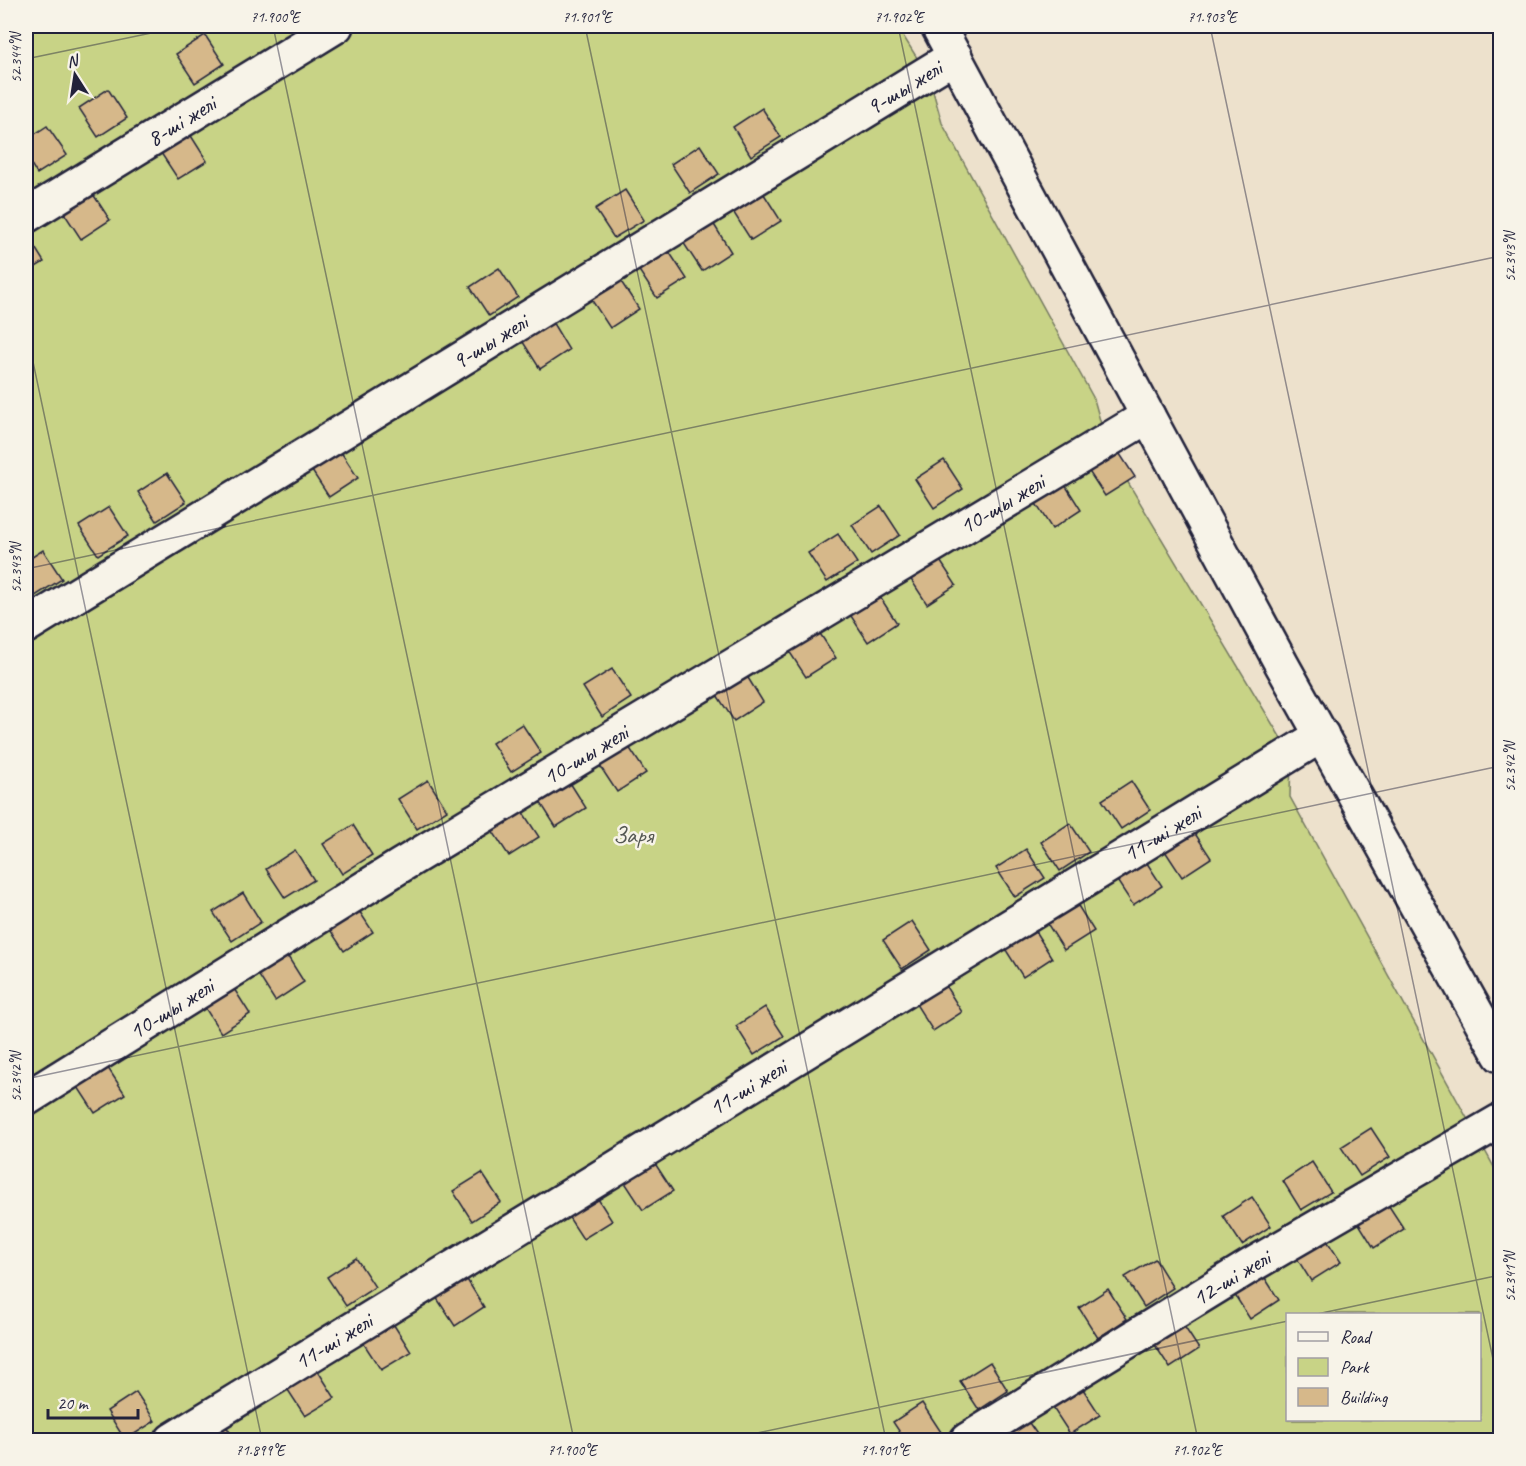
<svg xmlns="http://www.w3.org/2000/svg" width="1526" height="1466" viewBox="0 0 1526 1466" font-family="Caveat,sans-serif">
<style>
.green{fill:#c8d386;stroke:#757a60;stroke-width:1.5;fill-rule:evenodd}
.building{fill:#d6b88a;stroke:#22223b;stroke-width:1.5}
.lines{fill:none;stroke-linecap:round;stroke-linejoin:round}
.minor-casing{stroke:#22223b;stroke-width:38}
.minor{stroke:#f7f3e8;stroke-width:33}
.ticks{fill:none;stroke:#22223b;stroke-width:1.5;stroke-opacity:0.45}
.labels{text-anchor:middle;stroke-width:5;stroke-linejoin:round;paint-order:stroke}
.street-label{font-size:24px;fill:#22223b;stroke:#f7f3e8}
.park-label{font-size:24px;fill:#545752;stroke:#f7f3e8}
.neatline{fill:none;stroke:#22223b;stroke-width:2}
.ticks-label{font-size:15px;text-anchor:middle;fill:#22223b}
</style>
<rect width="100%" height="100%" fill="#ede1cc"/>
<filter id="ink" filterUnits="userSpaceOnUse"><feTurbulence type="fractalNoise" baseFrequency=".0167" numOctaves="2"/><feDisplacementMap in="SourceGraphic" scale="12" xChannelSelector="R" yChannelSelector="G"/><feConvolveMatrix kernelMatrix="1 2 1 2 8 2 1 2 1" color-interpolation-filters="sRGB"/></filter>
<g filter="url(#ink)">
<path class="green" d="M26 26H897L929 77 942 123 1094 399 1108 449 1291 755 1290 797 1500 1178V1440H26ZM1288 1314H1480V1420H1288Z"/>
<g class="building">
<path d="M205 35 224 64 195 83 176 54Z"/>
<path d="M108 89 127 118 98 137 79 108Z"/>
<path d="M762 108 781 137 751 156 733 127Z"/>
<path d="M47 126 67 155 37 174 26 156V140Z"/>
<path d="M188 131 207 161 178 179 159 150Z"/>
<path d="M700 145 719 174 690 193 671 164Z"/>
<path d="M625 190 644 220 614 238 595 209Z"/>
<path d="M91 191 110 220 81 239 62 210Z"/>
<path d="M762 191 781 221 751 240 732 210Z"/>
<path d="M713 223 731 252 702 271 683 242Z"/>
<path d="M26 233 44 262 26 273Z"/>
<path d="M668 250 687 279 657 298 638 269Z"/>
<path d="M499 268 518 297 489 316 470 287Z"/>
<path d="M620 280 639 309 610 328 591 299Z"/>
<path d="M551 320 569 350 540 369 521 339Z"/>
<path d="M1116 448 1135 477 1105 496 1086 467Z"/>
<path d="M339 449 358 478 329 497 310 468Z"/>
<path d="M944 460 963 489 934 508 915 479Z"/>
<path d="M167 473 186 502 157 521 138 492Z"/>
<path d="M1062 480 1081 510 1052 529 1033 499Z"/>
<path d="M881 506 900 535 871 554 852 525Z"/>
<path d="M109 507 128 536 98 555 79 526Z"/>
<path d="M838 534 857 563 827 582 808 553Z"/>
<path d="M43 550 62 579 32 598 26 587V561Z"/>
<path d="M937 556 956 585 927 604 908 575Z"/>
<path d="M878 594 897 623 868 642 849 613Z"/>
<path d="M817 629 836 658 806 677 787 648Z"/>
<path d="M612 669 631 698 602 717 583 687Z"/>
<path d="M745 673 763 702 734 721 715 692Z"/>
<path d="M522 724 541 753 511 772 492 743Z"/>
<path d="M627 744 646 773 617 792 598 763Z"/>
<path d="M567 778 586 808 556 827 537 797Z"/>
<path d="M428 780 447 810 417 829 398 799Z"/>
<path d="M1131 781 1150 810 1121 829 1102 800Z"/>
<path d="M520 808 539 837 509 856 490 827Z"/>
<path d="M1070 823 1089 852 1060 871 1041 842Z"/>
<path d="M353 825 372 855 342 874 323 844Z"/>
<path d="M1192 829 1211 858 1182 877 1163 848Z"/>
<path d="M1026 849 1045 878 1015 897 996 868Z"/>
<path d="M295 850 314 880 285 898 266 869Z"/>
<path d="M1143 857 1162 886 1133 905 1114 876Z"/>
<path d="M243 893 261 922 232 941 213 912Z"/>
<path d="M1075 901 1094 931 1064 950 1045 920Z"/>
<path d="M354 903 373 932 344 951 325 922Z"/>
<path d="M912 921 931 950 902 969 883 940Z"/>
<path d="M1033 928 1052 958 1023 977 1004 947Z"/>
<path d="M285 952 304 982 275 1001 256 971Z"/>
<path d="M943 982 962 1012 933 1031 914 1001Z"/>
<path d="M231 984 250 1014 221 1033 202 1003Z"/>
<path d="M765 1007 784 1036 754 1055 736 1026Z"/>
<path d="M106 1065 125 1094 95 1113 76 1084Z"/>
<path d="M1371 1128 1390 1157 1360 1176 1341 1147Z"/>
<path d="M654 1162 673 1191 643 1210 624 1181Z"/>
<path d="M1312 1162 1331 1192 1301 1210 1283 1181Z"/>
<path d="M482 1173 501 1202 472 1221 453 1191Z"/>
<path d="M593 1191 612 1221 583 1239 564 1210Z"/>
<path d="M1252 1197 1271 1226 1242 1245 1223 1216Z"/>
<path d="M1385 1200 1404 1229 1374 1248 1356 1219Z"/>
<path d="M1322 1233 1341 1262 1311 1281 1293 1252Z"/>
<path d="M356 1258 375 1287 346 1306 327 1277Z"/>
<path d="M1155 1259 1173 1288 1144 1307 1125 1277Z"/>
<path d="M1260 1270 1279 1300 1250 1319 1231 1289Z"/>
<path d="M466 1278 484 1307 455 1326 436 1297Z"/>
<path d="M1108 1289 1127 1319 1098 1338 1079 1308Z"/>
<path d="M1180 1320 1199 1349 1170 1368 1151 1339Z"/>
<path d="M392 1322 411 1352 381 1370 362 1341Z"/>
<path d="M990 1362 1008 1391 979 1410 960 1381Z"/>
<path d="M316 1368 335 1398 305 1416 286 1387Z"/>
<path d="M1081 1386 1100 1415 1070 1434 1051 1405Z"/>
<path d="M136 1392 155 1421 125 1440 107 1411Z"/>
<path d="M922 1403 941 1432 928 1440H905L893 1422Z"/>
<path d="M1027 1420 1041 1440H999L998 1439Z"/>
<path d="M226 1426 235 1440H203Z"/>
</g>
<g class="lines">
<defs>
<g id="minor">
<path d="M938 26 1282 665 1500 1055"/>
<path id="s1" d="M26 216 336 26"/>
<path id="s2" d="M26 626 955 56"/>
<path id="s3" d="M26 1099 400 866 1148 416"/>
<path id="s4" d="M172 1440 1322 735"/>
<path id="s5" d="M967 1440 1250 1266 1500 1121"/>
</g>
</defs>
<use href="#minor" class="minor-casing"/>
<use href="#minor" class="minor"/>
</g>
</g>
<path class="ticks" d="M273 26 574 1440M585 26 886 1440M898 26 1198 1440M1210 26 1500 1392M26 59 185 26M26 329 262 1440M26 569 1500 256M26 1079 1500 766M1317 1314 1500 1275M724 1440 1288 1321"/>
<g class="labels">
<g class="street-label">
<text dy="8" stroke="none"><textPath href="#s2" startOffset="1030">9-шы желі</textPath></text>
<text dy="8" stroke="none"><textPath href="#s1" startOffset="182">8-ші желі</textPath></text>
<text dy="8" stroke="none"><textPath href="#s2" startOffset="544">9-шы желі</textPath></text>
<text dy="8" stroke="none"><textPath href="#s3" startOffset="1143">10-шы желі</textPath></text>
<text dy="8" stroke="none"><textPath href="#s3" startOffset="657">10-шы желі</textPath></text>
<text dy="8" stroke="none"><textPath href="#s4" startOffset="1161">11-ші желі</textPath></text>
<text dy="8" stroke="none"><textPath href="#s3" startOffset="171">10-шы желі</textPath></text>
<text dy="8" stroke="none"><textPath href="#s4" startOffset="675">11-ші желі</textPath></text>
<text dy="8" stroke="none"><textPath href="#s5" startOffset="310">12-ші желі</textPath></text>
<text dy="8" stroke="none"><textPath href="#s4" startOffset="189">11-ші желі</textPath></text>
</g>
<g class="park-label">
<text x="633" y="843">Заря</text>
</g>
</g>
<rect width="1526" height="1466" fill="none" stroke="#f7f3e8" stroke-width="66"/>
<rect x="1286" y="1313" width="195" height="108" fill="#f7f3e8" stroke="#a29fa3" stroke-width="1.5"/>
<rect x="1298" y="1332" width="30" height="9" fill="#f7f3e8" stroke="#a29fa3" stroke-width="1.5"/>
<text x="1340" y="1343" font-size="18" fill="#22223b">Road</text>
<rect x="1298" y="1358" width="30" height="18" fill="#c8d386" stroke="#a29fa3" stroke-width="1.5"/>
<text x="1340" y="1373" font-size="18" fill="#22223b">Park</text>
<rect x="1298" y="1388" width="30" height="18" fill="#d6b88a" stroke="#a29fa3" stroke-width="1.5"/>
<text x="1340" y="1403" font-size="18" fill="#22223b">Building</text>
<g transform="translate(75 75) rotate(348)" stroke="#f7f3e8" stroke-width="4.5" paint-order="stroke">
<path d="M0-4.5L10 22L0 15L-10 22Z" fill="#22223b"/>
<text y="-9" font-size="16" font-weight="bold" text-anchor="middle" fill="#22223b">N</text>
</g>
<path d="M48 1409v9h90v-9" fill="none" stroke="#22223b" stroke-width="3"/>
<text x="57" y="1409" font-size="18" fill="#22223b" stroke="#f7f3e8" stroke-width="4.5" paint-order="stroke">20 m</text>
<rect x="33" y="33" width="1460" height="1400" class="neatline"/>
<g class="ticks-label">
<text x="275" y="22">71.900°E</text>
<text x="587" y="22">71.901°E</text>
<text x="899" y="22">71.902°E</text>
<text x="1212" y="22">71.903°E</text>
<text transform="translate(16 58) rotate(-90)" y="5">52.344°N</text>
<text transform="translate(1510 257) rotate(-90)" y="5">52.343°N</text>
<text transform="translate(16 568) rotate(-90)" y="5">52.343°N</text>
<text transform="translate(1510 767) rotate(-90)" y="5">52.342°N</text>
<text transform="translate(16 1077) rotate(-90)" y="5">52.342°N</text>
<text transform="translate(1510 1277) rotate(-90)" y="5">52.341°N</text>
<text x="260" y="1455">71.899°E</text>
<text x="572" y="1455">71.900°E</text>
<text x="885" y="1455">71.901°E</text>
<text x="1197" y="1455">71.902°E</text>
</g>
</svg>
